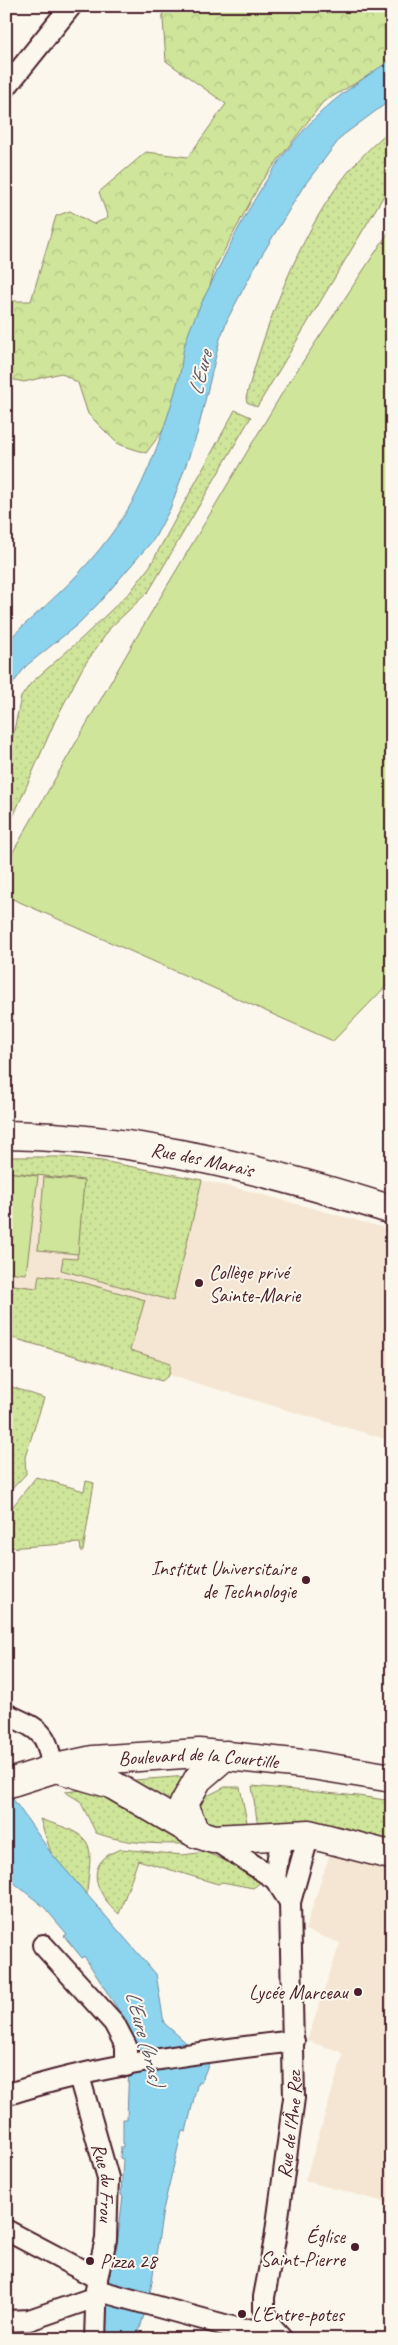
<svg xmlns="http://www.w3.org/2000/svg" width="398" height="2345" viewBox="0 0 398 2345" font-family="Caveat,sans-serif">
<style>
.built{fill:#f4e6d2}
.grass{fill:url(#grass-dots);stroke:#8c8262}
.forest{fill:url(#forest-crowns);stroke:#8c8262}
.garden{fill:#cee59a;stroke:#8c8262}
.water{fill:#8dd4ee;stroke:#728ca0}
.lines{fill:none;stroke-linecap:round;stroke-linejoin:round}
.river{stroke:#8dd4ee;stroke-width:30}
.street-casing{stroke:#4a1f2b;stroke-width:24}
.secondary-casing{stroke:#4a1f2b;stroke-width:31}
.street{stroke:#fbf7ec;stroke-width:20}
.secondary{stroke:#fbf7ec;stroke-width:28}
.poi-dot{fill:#4a1f2b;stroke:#fbf7ec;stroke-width:2}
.labels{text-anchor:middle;stroke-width:4;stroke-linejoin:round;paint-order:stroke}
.street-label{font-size:20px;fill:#4a1f2b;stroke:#fbf7ec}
.poi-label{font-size:20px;fill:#4a1f2b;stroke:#fbf7ec;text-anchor:start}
.water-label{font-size:21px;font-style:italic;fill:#5e5566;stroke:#fbf7ec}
</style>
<defs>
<pattern id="grass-dots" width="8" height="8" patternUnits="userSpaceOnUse" patternTransform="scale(1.25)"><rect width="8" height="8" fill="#cee59a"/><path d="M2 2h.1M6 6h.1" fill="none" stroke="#b2c485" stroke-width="1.8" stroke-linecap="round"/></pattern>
<pattern id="forest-crowns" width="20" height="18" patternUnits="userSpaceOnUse" patternTransform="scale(1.25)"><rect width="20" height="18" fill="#cee59a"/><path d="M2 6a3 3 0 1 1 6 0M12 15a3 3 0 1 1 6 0" fill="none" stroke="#b2c485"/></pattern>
</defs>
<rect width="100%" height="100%" fill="#fbf7ec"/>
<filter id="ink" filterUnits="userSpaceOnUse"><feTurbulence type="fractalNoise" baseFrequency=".02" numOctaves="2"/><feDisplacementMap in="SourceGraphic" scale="10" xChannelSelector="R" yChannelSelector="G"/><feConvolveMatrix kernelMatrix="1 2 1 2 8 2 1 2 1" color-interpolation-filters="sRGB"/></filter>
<g filter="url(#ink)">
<g class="built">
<path d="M6 1157H64L151 1169 249 1191 392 1230V1441L169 1375 162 1381 138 1375 6 1337Z"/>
<path d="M330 1853 392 1872V2204L305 2181 343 2055 339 2051 307 2041 340 1943 305 1930Z"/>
</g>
<g class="grass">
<path d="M392 128V182L257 407 247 402 246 398C264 329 299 236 342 180 357 160 374 144 392 128Z"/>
<path d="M235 410 251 417 149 591 111 627 83 667 55 721 6 833V769L21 697 31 683 82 638 131 591 150 566Z"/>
<path d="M6 1157H64L102 1161 202 1180 173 1301 61 1270 63 1258 77 1259 84 1180 6 1172Z"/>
<path d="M39 1275 67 1278 145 1300 130 1350 171 1363 169 1375 162 1381 6 1336V1284L37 1288Z"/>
<path d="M6 1385 44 1398 25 1457 26 1474 6 1495Z"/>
<path d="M36 1477 84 1491 86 1481 94 1483 83 1551H81L80 1543 6 1548V1515Z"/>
<path d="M188 1776 182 1815 122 1781Z"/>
<path d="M252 1786 358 1796 392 1801V1843L258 1827Z"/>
<path d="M225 1787H240L248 1827 209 1825 201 1818 197 1797 204 1789 209 1795Z"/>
<path d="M91 1789 105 1795 187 1844C156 1844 126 1844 96 1833L80 1801 65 1792Z"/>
<path d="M40 1819C55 1825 85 1830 89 1848 92 1860 87 1882 87 1895L51 1853Z"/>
<path d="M121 1849 183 1855 205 1852 245 1869 258 1878 261 1882 253 1888 222 1882 218 1884 138 1860 119 1914C95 1893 82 1862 121 1849Z"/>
</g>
<path class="forest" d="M162 6H392V62L323 102 261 182 215 268 173 417 146 453 118 444 88 414 78 383 61 373 24 382 6 378V301H31L56 216 70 211 93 224 108 218 99 192 146 152 188 157 226 104 166 61Z"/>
<g class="garden">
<path d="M392 227V980L333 1041 6 896V864L136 638 284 390Z"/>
<path d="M6 1172 38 1176 26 1274 6 1272Z"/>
<path d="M44 1177 84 1181 78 1254 38 1250Z"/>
</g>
<g class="water">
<path d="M392 59V99L342 136 303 187 257 263 228 318 220 339 197 434 170 509 154 539 97 605 77 625 26 666 6 693V643C22 625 41 611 58 594 87 567 116 532 135 497 154 460 170 413 180 373 182 364 182 355 184 347 192 319 207 293 219 267 245 214 274 159 317 116 339 94 366 77 392 59Z"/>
<path d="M6 1789 51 1853 156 1974 164 2023 209 2063 201 2082 198 2081 186 2132 182 2131 163 2210 150 2294 137 2339H103L106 2306 108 2301 107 2276 117 2245 123 2196 121 2195 123 2159 120 2158 121 2147H123V2119H127L130 2033 124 2019 84 1956 82 1958 64 1936 67 1934 44 1907 13 1882 6 1879Z"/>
</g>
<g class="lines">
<path class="river" d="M123 1971 129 1977 155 2066"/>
<defs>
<g id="street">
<path d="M6 87 71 6"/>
<path d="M6 1714C39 1729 48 1731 52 1769"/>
<path d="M213 1839 275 1879 290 1902"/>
<path d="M275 1879 278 1857 285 1834"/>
<path d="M43 1945 114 2023 126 2046V2066"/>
<path id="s1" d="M79 2076 108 2178 106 2239 97 2278 95 2339"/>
<path d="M6 2095C95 2065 201 2052 294 2041"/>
<path d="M6 2230 97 2278"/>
<path d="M96 2290 243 2330 272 2328"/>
<path d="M6 2321 29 2320 96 2297"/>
<path id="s2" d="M282 2339 272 2328 264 2310V2297L275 2239 294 2098 290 1902 309 1834"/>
</g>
<g id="secondary">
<path id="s3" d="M6 1135C138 1137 266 1170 392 1210"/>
<path d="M60 1769 111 1784 195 1833 213 1839 309 1834 386 1854 392 1853"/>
<path id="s4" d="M6 1784 56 1768 93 1760 199 1753 312 1765 392 1778"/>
<path d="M195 1833 184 1804 198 1779 226 1755"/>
</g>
</defs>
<use href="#street" class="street-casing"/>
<use href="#secondary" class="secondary-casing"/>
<use href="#street" class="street"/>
<use href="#secondary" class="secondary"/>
</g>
</g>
<g class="poi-dot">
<circle cx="199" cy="1283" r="5"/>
<circle cx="306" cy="1580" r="5"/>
<circle cx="358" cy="1992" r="5"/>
<circle cx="355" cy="2247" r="5"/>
<circle cx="90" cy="2261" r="5"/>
<circle cx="242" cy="2314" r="5"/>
</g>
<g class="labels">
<g class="street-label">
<text dy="7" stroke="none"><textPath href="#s3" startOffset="198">Rue des Marais</textPath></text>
<text dy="7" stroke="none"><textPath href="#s4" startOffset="196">Boulevard de la Courtille</textPath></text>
<text dy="7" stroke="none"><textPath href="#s2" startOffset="222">Rue de l'Âne Rez</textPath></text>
<text dy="7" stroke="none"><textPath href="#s1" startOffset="110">Rue du Frou</textPath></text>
</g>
<g class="poi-label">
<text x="209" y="1279">Collège privé<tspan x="209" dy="23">Sainte-Marie</tspan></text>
<text x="296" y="1575" text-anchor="end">Institut Universitaire<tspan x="296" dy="23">de Technologie</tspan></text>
<text x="348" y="1999" text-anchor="end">Lycée Marceau</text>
<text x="345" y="2243" text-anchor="end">Église<tspan x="345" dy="23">Saint-Pierre</tspan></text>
<text x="100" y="2268">Pizza 28</text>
<text x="252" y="2321">L'Entre-potes</text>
</g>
<g class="water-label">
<text transform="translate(200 373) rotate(-76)" y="7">L'Eure</text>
<text transform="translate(145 2038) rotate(75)" y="7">L'Eure (bras)</text>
</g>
</g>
<rect width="398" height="2345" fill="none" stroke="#fbf7ec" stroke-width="25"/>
<rect x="12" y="12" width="373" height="2320" fill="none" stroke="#4a1f2b" stroke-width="2" filter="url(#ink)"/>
</svg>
